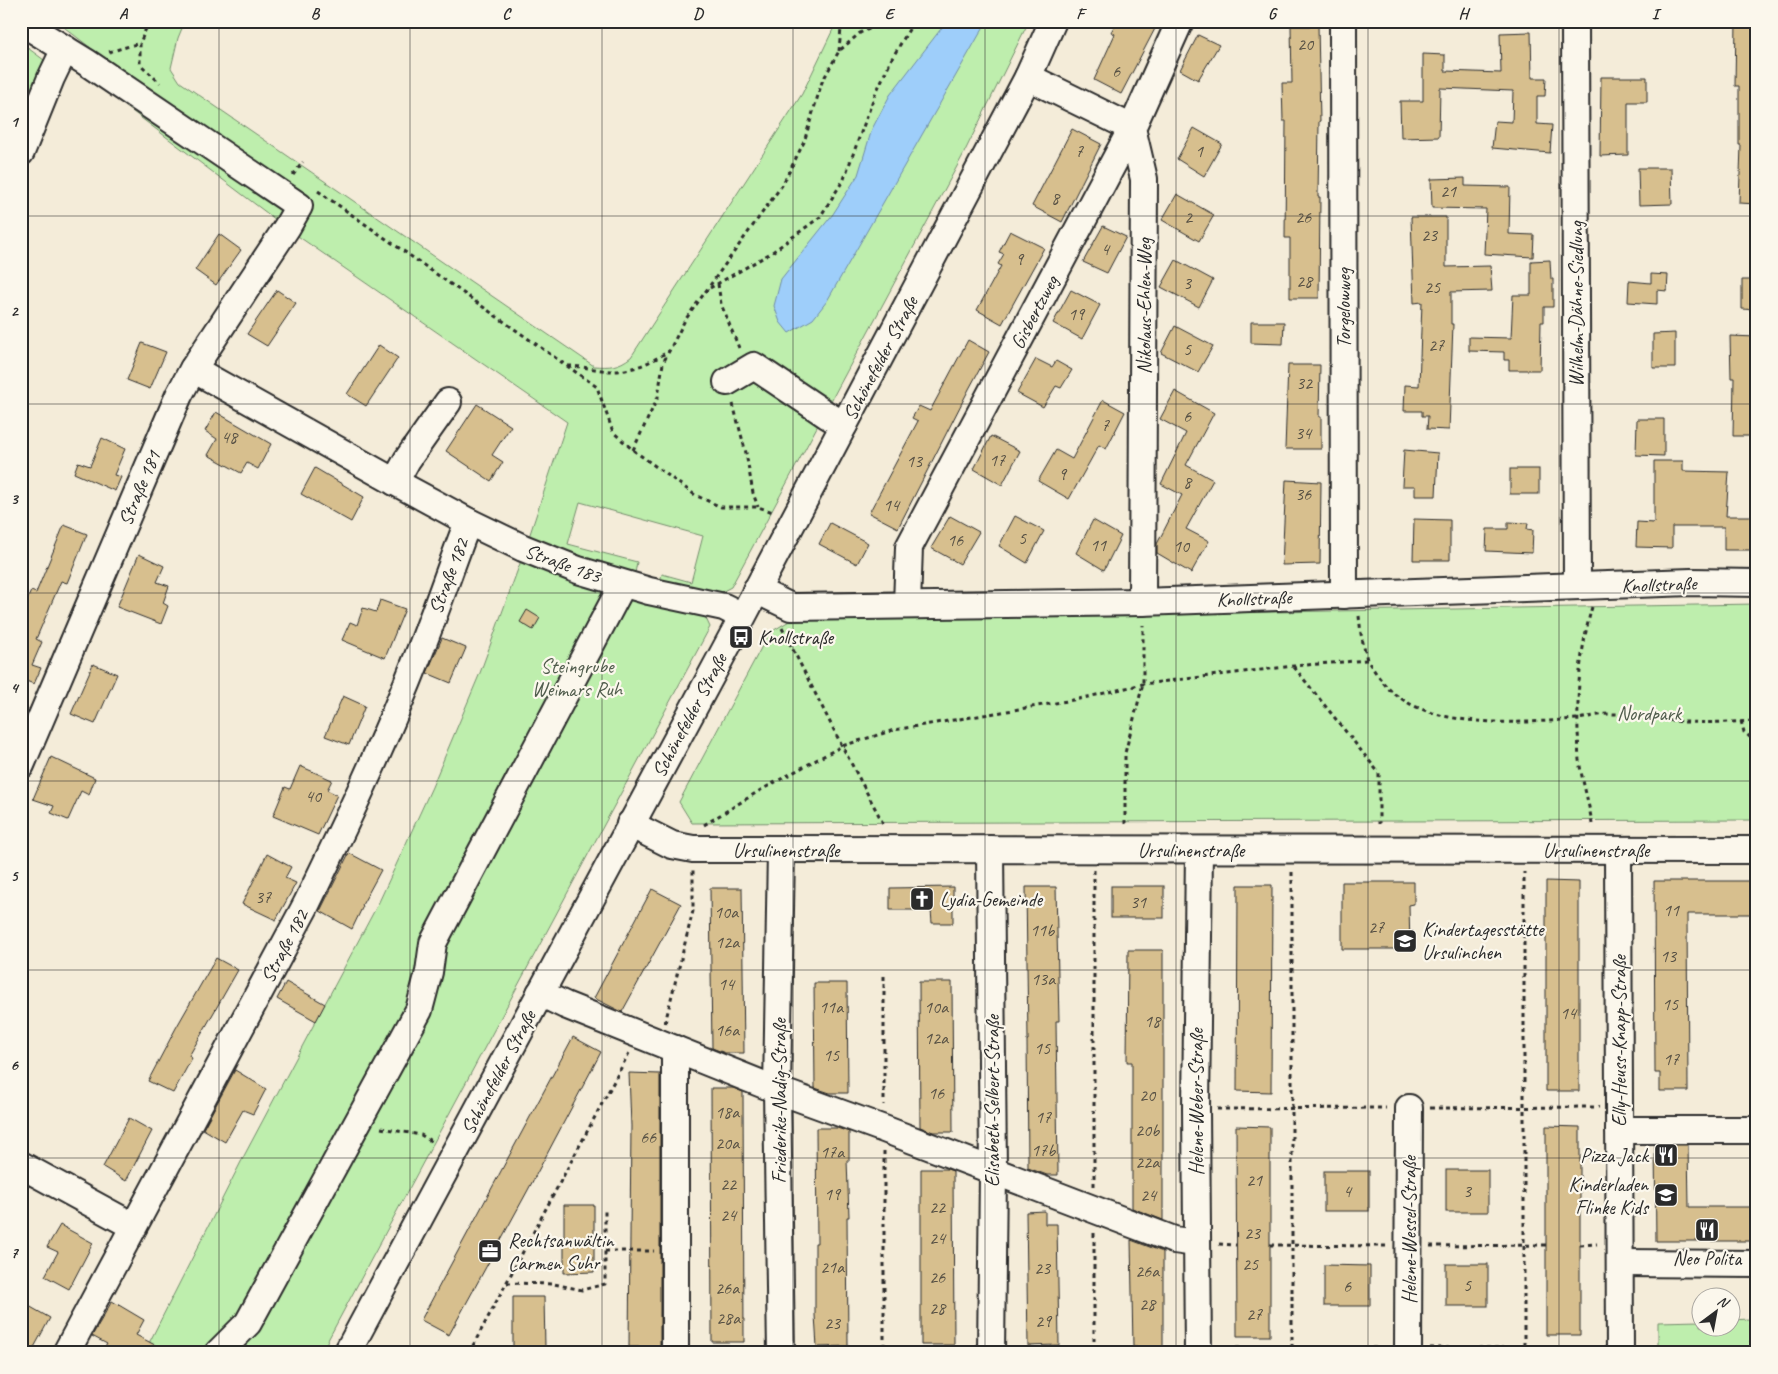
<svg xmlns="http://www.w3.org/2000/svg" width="1778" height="1374" viewBox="0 0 1778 1374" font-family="Caveat,sans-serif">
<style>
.green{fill:#beeead;stroke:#748c6c}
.water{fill:#9ecefa;stroke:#708da7}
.building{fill:#d7bf8e;stroke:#2b2b2b}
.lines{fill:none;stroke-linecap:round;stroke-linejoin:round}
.minor-casing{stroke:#2b2b2b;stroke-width:30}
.path{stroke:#2b2b2b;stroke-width:3;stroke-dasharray:4 4;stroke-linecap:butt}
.minor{stroke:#fbf7ec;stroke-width:26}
.grid{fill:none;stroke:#2b2b2b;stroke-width:1;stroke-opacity:0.55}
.labels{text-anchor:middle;stroke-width:4.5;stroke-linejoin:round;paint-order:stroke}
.number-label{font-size:18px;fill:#565044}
.street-label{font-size:20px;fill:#2b2b2b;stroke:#fbf7ec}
.poi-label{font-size:20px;fill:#2b2b2b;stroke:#fbf7ec;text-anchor:start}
.park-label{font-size:20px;fill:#505c4c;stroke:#fbf7ec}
.neatline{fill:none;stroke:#2b2b2b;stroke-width:2}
.grid-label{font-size:16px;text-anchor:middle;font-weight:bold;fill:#2b2b2b}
</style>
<rect width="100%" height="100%" fill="#f4ecd9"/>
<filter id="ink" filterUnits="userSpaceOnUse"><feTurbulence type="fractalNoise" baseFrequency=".02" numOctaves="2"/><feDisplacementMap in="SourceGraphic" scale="10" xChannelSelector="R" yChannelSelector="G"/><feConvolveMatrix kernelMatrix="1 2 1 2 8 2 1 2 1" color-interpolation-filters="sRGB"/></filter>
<g filter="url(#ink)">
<g class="green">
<path d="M56 21H185L178 38 171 68 180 82 594 366C610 367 618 367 631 357L802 94 837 21H1029L962 157 731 587 712 597 659 585 662 574 691 582 703 536 580 502 568 544 637 562 634 579 528 540 567 422 292 232 112 96 96 52Z"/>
<path d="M21 43 44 60 21 113Z"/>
<path d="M522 558 703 612 710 627 321 1353H144L245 1154 379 902 432 787 480 673Z"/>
<path d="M1757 604V820L692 823 679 802 769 633 791 620Z"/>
<path d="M1750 1319 1751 1353H1658V1322L1700 1321V1326H1730L1731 1320Z"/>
</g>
<path class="water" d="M947 21H987L827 301 813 319 789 333 780 322 774 306 781 279 833 214 858 175 872 129 890 95Z"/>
<g class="building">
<path d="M1117 21H1159L1121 94 1094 80 1115 34 1111 32Z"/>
<path d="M1736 21H1757V204L1739 203 1741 145H1739V86H1735Z"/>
<path d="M1291 26H1318L1320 121H1319L1318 197H1320L1319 298H1290V238H1285L1286 121H1283L1282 83H1292Z"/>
<path d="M1531 32 1532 78H1546L1545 96H1537V124L1552 125 1550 153 1492 148 1495 121 1512 122 1513 91 1440 88 1439 137 1401 138 1400 101H1423V54L1445 55V71L1501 73 1500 33Z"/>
<path d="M1198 35 1219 45 1198 80 1180 70Z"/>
<path d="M1601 77H1647V102H1628V155L1600 156Z"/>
<path d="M1194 128 1222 144 1204 176 1177 159Z"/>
<path d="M1072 129 1101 144 1062 222 1032 206Z"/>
<path d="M1638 168H1671L1672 204 1639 205Z"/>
<path d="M1465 178V186L1510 187 1509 234 1534 235 1533 257 1484 254 1486 209 1432 208 1431 179Z"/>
<path d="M1177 194 1214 215 1199 241 1162 220Z"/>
<path d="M1411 217H1446V267L1490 266 1492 291 1451 292V324H1453L1449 430 1427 429 1428 416H1422V411H1404L1405 385 1419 386 1422 302 1414 303Z"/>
<path d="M1103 226 1126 237 1107 273 1083 262Z"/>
<path d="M1010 231 1044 248 1002 324 977 310 1001 266 998 264 1004 254 999 252Z"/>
<path d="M219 234 241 250 216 285 195 270Z"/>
<path d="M1176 260 1213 280 1199 307 1161 287Z"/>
<path d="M1550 260 1551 279H1553V307H1544V322H1541L1540 370H1509V360H1504V352L1469 351V337L1511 338 1513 295H1531V261Z"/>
<path d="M1651 274 1668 275 1667 291 1657 290V304L1628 302 1629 281 1651 283Z"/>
<path d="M1742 280H1757V310L1742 309Z"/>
<path d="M277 290 296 303 267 346 247 334Z"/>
<path d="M1071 290 1100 305 1082 339 1053 323Z"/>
<path d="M1251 322H1284L1283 344 1251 343Z"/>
<path d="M1175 326 1213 346 1198 372 1161 353Z"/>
<path d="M1675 333V368H1653V334Z"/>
<path d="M1730 336 1757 337V436H1733L1734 378H1731Z"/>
<path d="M968 340 989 352 969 389 898 528 869 513 918 421 912 418 919 406 930 411Z"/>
<path d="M142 343 166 352 150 389 127 380Z"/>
<path d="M379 345 398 358 366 406 347 394Z"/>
<path d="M1036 359 1052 367 1056 361 1072 370 1061 388 1056 386 1043 407 1017 393Z"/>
<path d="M1288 365H1320L1319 417H1321V449H1285Z"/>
<path d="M1175 391 1214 413 1186 465 1213 480 1186 529 1209 541 1191 573 1157 553V544L1182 495 1161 484 1186 433 1160 419Z"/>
<path d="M1103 400 1125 412 1106 449 1099 445 1069 499 1038 481 1056 450 1072 459Z"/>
<path d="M477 404 511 426 492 455 503 462 491 481 446 451Z"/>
<path d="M216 412 271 444 258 469 247 463 241 473 208 455 217 439 205 431Z"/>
<path d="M1637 419H1664V456L1636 455Z"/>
<path d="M991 436 1020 451 1002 485 974 469Z"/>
<path d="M102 438 125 449 114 475 121 477 115 491 74 473 78 462 90 466Z"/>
<path d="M1404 450 1438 453 1436 496H1415V486H1402Z"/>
<path d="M1654 461H1683V471L1729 472 1726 516H1757V550H1724V527H1672V548L1636 547 1637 522 1654 523Z"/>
<path d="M315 468 364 497 351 522 301 494Z"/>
<rect x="1510" y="469" width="29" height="25"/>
<path d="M1286 480 1321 482 1320 564 1282 565Z"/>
<path d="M950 516 979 532 960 564 931 548Z"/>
<path d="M1015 516 1044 531 1027 563 999 546Z"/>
<path d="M1414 519 1450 520V560H1413Z"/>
<path d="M1093 520 1121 536 1104 570 1076 553Z"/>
<path d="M1508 522 1528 523 1527 529 1533 530 1532 553 1486 551 1487 529H1508Z"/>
<path d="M830 523 868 543 857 564 819 544Z"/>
<path d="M64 525 87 534 67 583 61 581 36 639 42 642 32 665 41 668 34 684 26 681 21 691V614L31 591 36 593Z"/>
<path d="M139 554 164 566 157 582 169 586 163 603 168 606 161 624 117 607Z"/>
<path d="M380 600 405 609 385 658 342 640 350 622 357 625 363 608 376 612Z"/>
<path d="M527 610 540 618 533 630 520 622Z"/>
<path d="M442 638 466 648 451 683 427 673Z"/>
<path d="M93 664 117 674 95 724 71 714Z"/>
<path d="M343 696 365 706 349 745 325 736Z"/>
<path d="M51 757 95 778 89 795 81 791 68 820 51 813 54 806 33 799Z"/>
<path d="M300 766 332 780 327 790 337 795 318 835 273 816 285 787 290 789Z"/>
<path d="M349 853 381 870 362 905 363 906 352 929 320 911Z"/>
<path d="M267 854 291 867 285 878 296 883 276 920 242 904Z"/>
<path d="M1546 881 1579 882V1091H1546Z"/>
<path d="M1654 881H1757V914H1687L1688 1091H1660V1073H1655Z"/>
<path d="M1342 882H1414V904L1409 905 1410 949H1342Z"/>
<path d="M1238 885H1272L1271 1092 1237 1091Z"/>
<rect x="1111" y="886" width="53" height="32"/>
<path d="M953 887V923H932L931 910H890V888Z"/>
<path d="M1026 887H1056L1059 1021H1056L1058 1175H1047L1028 1168 1027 1040H1028Z"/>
<path d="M710 888H742L744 1053H725L712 1048Z"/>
<path d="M652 889 681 904 622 1012 594 998Z"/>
<path d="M1128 950H1163V1220L1132 1208V1062H1127Z"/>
<path d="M216 958 238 970 189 1056 192 1058 173 1093 148 1081 176 1028Z"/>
<path d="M286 982 325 1004 316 1021 277 999Z"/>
<path d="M919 982H952L953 1132H933L920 1127Z"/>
<path d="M814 983H847L848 1093H830L815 1088Z"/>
<path d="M573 1037 601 1052 528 1190 449 1335 421 1320Z"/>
<path d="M235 1070 266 1089 253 1114 243 1110 225 1142 203 1129Z"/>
<path d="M629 1073 660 1074V1347H629L631 1126Z"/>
<path d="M711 1088H733L743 1092 744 1342H712Z"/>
<path d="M129 1118 152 1131 126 1181 103 1167Z"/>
<path d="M1236 1126 1270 1127V1336H1237Z"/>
<path d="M1546 1126 1580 1127V1335H1546Z"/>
<path d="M816 1128H837L849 1132V1160H847L849 1217H847L848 1346 817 1347 815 1315V1243H817Z"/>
<path d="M1655 1145H1688L1689 1207H1757V1241H1656Z"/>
<path d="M921 1169H947L953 1171 954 1345H921Z"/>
<rect x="1446" y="1170" width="42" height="42"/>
<rect x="1324" y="1171" width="45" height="40"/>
<path d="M564 1205H594V1272L564 1273Z"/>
<path d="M1045 1211V1224H1057L1059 1345 1028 1346 1026 1212Z"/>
<path d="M60 1225 93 1243 69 1289 45 1276 58 1252 47 1247Z"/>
<path d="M1131 1240 1163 1252V1347H1133Z"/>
<rect x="1446" y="1264" width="42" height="42"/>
<path d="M1324 1265 1370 1266V1306H1324Z"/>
<path d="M513 1297H544L545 1348 513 1349Z"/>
<path d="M112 1301 144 1320 136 1335 170 1353H101L107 1344 92 1336Z"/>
<path d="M27 1305 50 1318 31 1353H21V1316Z"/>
</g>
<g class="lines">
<defs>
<g id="minor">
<path d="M1343 21 1344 595"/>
<path d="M1575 21 1577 586"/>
<path d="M21 22 86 62 299 206 287 227 193 369 179 395 21 765"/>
<path d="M1028 77 1132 128 1144 179 1142 602"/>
<path d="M21 152 51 78 65 49"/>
<path d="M193 369 395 482 469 522 523 548 578 570 649 591 724 607 742 616"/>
<path d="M727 382 754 366 827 415 844 425"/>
<path d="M395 482 407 460 448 402"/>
<path d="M756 590 791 607 1142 602 1691 582 1757 583"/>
<path d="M907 605 909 547 1132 128 1180 21"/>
<path d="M630 824 672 845 693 849 1757 850"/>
<path d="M990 849 993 1172 991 1353"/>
<path d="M781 850 777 1090 781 1353"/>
<path d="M1618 850 1620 1353"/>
<path d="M540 993 565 1005 777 1090 884 1129 1174 1240 1196 1243"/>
<path d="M675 1049V1353"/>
<path d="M1619 1130H1757"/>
<path d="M21 1165 133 1226"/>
<path d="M1621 1263 1757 1264"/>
<path d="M66 1353 306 905C346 823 385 741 418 656 434 616 448 575 463 535L469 522"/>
<path d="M218 1353 248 1323 419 1010 429 972 433 943 623 584"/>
<path d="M347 1353 734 633 1028 77 1053 21"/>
<path d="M1198 1353 1196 1109 1199 850"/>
<path d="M1408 1353 1409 1108"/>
</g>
</defs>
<use href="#minor" class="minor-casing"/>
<g class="path">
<path d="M149 21 140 43V64L160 83"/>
<path d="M839 51 841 28 844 21"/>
<path d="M109 52 140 43"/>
<path d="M293 175 303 162"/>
<path d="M318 191 597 387 613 432 633 450 695 495 721 507H758L773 512"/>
<path d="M718 284 721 304 739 348"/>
<path d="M710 288 771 253 820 217 844 179 874 97 891 60 914 21"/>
<path d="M568 366C582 366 596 370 610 371 632 372 651 362 669 351"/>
<path d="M733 404 746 453 753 493 758 507"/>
<path d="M633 450 658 397 663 363 685 320 783 184 804 142 822 82 839 51 860 33 887 21"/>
<path d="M1592 607C1580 649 1577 690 1578 733 1579 742 1578 751 1579 760 1582 781 1589 802 1592 824"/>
<path d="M1359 616 1361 634 1367 660"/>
<path d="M782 628 842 746 884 825"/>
<path d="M1294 667 1379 773V824"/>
<path d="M1741 721 1744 732 1757 743"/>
<path d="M1125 824V753L1143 684V625"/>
<path d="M704 825 759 791 842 746 894 730 1079 699 1143 684 1294 666 1367 660C1376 673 1385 688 1399 697 1443 729 1524 723 1576 719 1588 718 1601 713 1613 714 1637 714 1661 720 1685 722 1709 723 1733 722 1757 721"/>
<path d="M1094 870V1186"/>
<path d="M884 976V1105"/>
<path d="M665 1023 693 911V870"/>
<path d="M1430 1108 1599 1107"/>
<path d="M1217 1109 1386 1108"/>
<path d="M381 1128 421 1135 434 1143"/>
<path d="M884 1151V1353"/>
<path d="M1754 1152 1755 1207"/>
<path d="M1094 1233V1353"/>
<path d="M1219 1244 1236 1245"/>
<path d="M1270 1245 1387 1246"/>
<path d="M1580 1245 1597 1244"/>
<path d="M1430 1246 1546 1245"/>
<path d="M605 1251H654"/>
<path d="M507 1283 554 1284 582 1290 605 1284V1210"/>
<path d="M1220 1348H1387"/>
<path d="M1292 1348V871"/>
<path d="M1430 1348H1524V872"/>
<path d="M380 1350 384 1353H392"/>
<path d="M695 1352 759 1351"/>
<path d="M469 1353 629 1053"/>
</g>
<use href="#minor" class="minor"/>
</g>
</g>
<path class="grid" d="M219 21V1353M410 21V1353M602 21V1353M793 21V1353M985 21V1353M1176 21V1353M1368 21V1353M1559 21V1353M21 216H1757M21 404H1757M21 593H1757M21 781H1757M21 970H1757M21 1158H1757"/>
<defs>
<symbol id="bus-square" viewBox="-11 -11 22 22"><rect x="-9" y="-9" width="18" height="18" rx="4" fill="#2b2b2b" stroke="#fbf7ec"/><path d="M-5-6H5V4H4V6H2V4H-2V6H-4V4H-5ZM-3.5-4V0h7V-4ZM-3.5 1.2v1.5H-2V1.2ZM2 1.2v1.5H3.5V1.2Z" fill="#fff"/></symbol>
<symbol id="church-square" viewBox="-11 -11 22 22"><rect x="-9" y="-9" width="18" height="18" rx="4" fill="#2b2b2b" stroke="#fbf7ec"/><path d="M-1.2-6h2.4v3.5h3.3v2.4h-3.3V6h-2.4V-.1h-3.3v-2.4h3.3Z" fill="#fff"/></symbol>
<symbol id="school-square" viewBox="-11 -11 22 22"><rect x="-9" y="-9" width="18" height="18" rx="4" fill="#2b2b2b" stroke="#fbf7ec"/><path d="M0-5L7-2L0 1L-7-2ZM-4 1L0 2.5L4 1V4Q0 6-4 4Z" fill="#fff"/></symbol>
<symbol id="restaurant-square" viewBox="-11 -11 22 22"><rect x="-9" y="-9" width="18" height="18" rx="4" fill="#2b2b2b" stroke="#fbf7ec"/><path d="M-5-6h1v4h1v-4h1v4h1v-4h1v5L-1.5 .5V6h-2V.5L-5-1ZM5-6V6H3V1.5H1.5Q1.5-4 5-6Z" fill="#fff"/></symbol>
<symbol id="office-square" viewBox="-11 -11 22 22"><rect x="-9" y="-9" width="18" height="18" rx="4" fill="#2b2b2b" stroke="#fbf7ec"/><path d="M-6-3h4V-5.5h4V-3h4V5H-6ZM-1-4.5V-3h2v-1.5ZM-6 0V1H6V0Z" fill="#fff"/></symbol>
</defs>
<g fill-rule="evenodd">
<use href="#bus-square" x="727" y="623" width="28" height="28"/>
<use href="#church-square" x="908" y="885" width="28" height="28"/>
<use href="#school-square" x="1391" y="927" width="28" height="28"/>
<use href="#restaurant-square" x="1652" y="1141" width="28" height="28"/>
<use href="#school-square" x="1652" y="1181" width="28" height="28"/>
<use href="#restaurant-square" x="1693" y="1216" width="28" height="28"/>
<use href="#office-square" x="476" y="1237" width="28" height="28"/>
</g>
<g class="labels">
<g class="number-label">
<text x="1305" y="50">20</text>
<text x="1116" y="77">6</text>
<text x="1079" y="157">7</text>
<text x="1199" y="157">1</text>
<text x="1448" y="197">21</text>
<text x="1055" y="204">8</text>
<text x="1188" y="223">2</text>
<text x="1303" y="223">26</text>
<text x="1429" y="241">23</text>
<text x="1105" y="255">4</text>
<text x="1019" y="265">9</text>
<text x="1304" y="287">28</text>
<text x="1187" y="289">3</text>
<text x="1432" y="293">25</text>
<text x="1076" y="320">19</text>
<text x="1436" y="351">27</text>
<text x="1187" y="355">5</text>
<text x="1304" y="389">32</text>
<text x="1187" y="422">6</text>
<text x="1105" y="431">7</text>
<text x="1303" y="439">34</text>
<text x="229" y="443">48</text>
<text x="997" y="466">17</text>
<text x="914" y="467">13</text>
<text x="1062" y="480">9</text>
<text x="1187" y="488">8</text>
<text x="1303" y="500">36</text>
<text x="891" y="511">14</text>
<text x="1022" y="544">5</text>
<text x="955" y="546">16</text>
<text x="1098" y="551">11</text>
<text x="1181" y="552">10</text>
<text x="313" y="802">40</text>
<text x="263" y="903">37</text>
<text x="1138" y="908">31</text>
<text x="1671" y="916">11</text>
<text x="726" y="918">10a</text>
<text x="1376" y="933">27</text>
<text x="1042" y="936">11b</text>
<text x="727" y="948">12a</text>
<text x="1668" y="962">13</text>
<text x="1043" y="985">13a</text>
<text x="726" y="990">14</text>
<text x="1670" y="1010">15</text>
<text x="831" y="1013">11a</text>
<text x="936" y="1013">10a</text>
<text x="1568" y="1019">14</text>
<text x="1152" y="1027">18</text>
<text x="727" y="1036">16a</text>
<text x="936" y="1044">12a</text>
<text x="1042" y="1054">15</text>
<text x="831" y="1061">15</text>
<text x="1671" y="1065">17</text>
<text x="936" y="1099">16</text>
<text x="1147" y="1101">20</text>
<text x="727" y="1118">18a</text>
<text x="1043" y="1123">17</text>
<text x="1147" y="1136">20b</text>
<text x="648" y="1143">66</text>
<text x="727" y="1149">20a</text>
<text x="1043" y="1156">17b</text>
<text x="832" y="1158">17a</text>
<text x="1147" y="1168">22a</text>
<text x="1254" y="1186">21</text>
<text x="728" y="1190">22</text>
<text x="1347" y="1197">4</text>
<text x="1467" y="1197">3</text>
<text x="832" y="1200">19</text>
<text x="1148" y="1201">24</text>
<text x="937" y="1213">22</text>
<text x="728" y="1221">24</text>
<text x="1252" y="1239">23</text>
<text x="937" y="1244">24</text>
<text x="1250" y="1270">25</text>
<text x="832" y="1273">21a</text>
<text x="1042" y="1274">23</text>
<text x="1147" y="1277">26a</text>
<text x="937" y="1283">26</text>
<text x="1467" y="1291">5</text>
<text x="1347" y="1292">6</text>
<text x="727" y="1294">26a</text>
<text x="1147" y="1310">28</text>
<text x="937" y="1314">28</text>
<text x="1254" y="1320">27</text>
<text x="728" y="1324">28a</text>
<text x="1043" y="1327">29</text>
<text x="832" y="1329">23</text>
</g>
<g class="street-label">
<text transform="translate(1576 304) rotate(-90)" y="7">Wilhelm-Dähne-Siedlung</text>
<text transform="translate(1144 306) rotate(-90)" y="7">Nikolaus-Ehlen-Weg</text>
<text transform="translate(1343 308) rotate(-90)" y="7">Torgelowweg</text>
<text transform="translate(1034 312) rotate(-62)" y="7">Gisbertzweg</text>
<text transform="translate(880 358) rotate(-62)" y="7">Schönefelder Straße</text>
<text transform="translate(139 488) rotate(-67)" y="7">Straße 181</text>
<text transform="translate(563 563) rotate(20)" y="7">Straße 183</text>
<text transform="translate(448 576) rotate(-69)" y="7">Straße 182</text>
<text transform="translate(1659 584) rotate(-2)" y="7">Knollstraße</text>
<text transform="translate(1254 598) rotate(-2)" y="7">Knollstraße</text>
<text transform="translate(689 715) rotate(-62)" y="7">Schönefelder Straße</text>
<text x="786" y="857">Ursulinenstraße</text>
<text x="1191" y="857">Ursulinenstraße</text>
<text x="1596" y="857">Ursulinenstraße</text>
<text transform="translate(284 946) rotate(-62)" y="7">Straße 182</text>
<text transform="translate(1619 1041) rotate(-90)" y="7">Elly-Heuss-Knapp-Straße</text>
<text transform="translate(498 1072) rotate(-62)" y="7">Schönefelder Straße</text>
<text transform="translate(779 1101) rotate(-90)" y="7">Friederike-Nadig-Straße</text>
<text transform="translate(992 1101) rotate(-90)" y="7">Elisabeth-Selbert-Straße</text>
<text transform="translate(1196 1102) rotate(-90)" y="7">Helene-Weber-Straße</text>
<text transform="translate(1409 1230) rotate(-90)" y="7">Helene-Wessel-Straße</text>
</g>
<g class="poi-label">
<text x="758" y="644">Knollstraße</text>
<text x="940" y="906">Lydia-Gemeinde</text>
<text x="1422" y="936">Kindertagesstätte<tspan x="1422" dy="23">Ursulinchen</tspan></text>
<text x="1648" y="1162" text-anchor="end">Pizza Jack</text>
<text x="1648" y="1191" text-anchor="end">Kinderladen<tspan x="1648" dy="23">Flinke Kids</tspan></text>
<text x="508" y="1247">Rechtsanwältin<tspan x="508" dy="23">Carmen Suhr</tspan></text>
<text x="1707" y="1265" text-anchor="middle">Neo Polita</text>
</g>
<g class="park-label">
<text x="577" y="673">Steingrube<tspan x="577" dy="23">Weimars Ruh</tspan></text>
<text x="1649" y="720">Nordpark</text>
</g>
</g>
<rect width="1778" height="1374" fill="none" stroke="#fbf7ec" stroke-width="55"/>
<g transform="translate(1716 1312) rotate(32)"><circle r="24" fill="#fbf7ec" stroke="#a8a59f"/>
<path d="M0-4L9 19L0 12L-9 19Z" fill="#2b2b2b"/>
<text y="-8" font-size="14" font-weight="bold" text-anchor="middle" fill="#2b2b2b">N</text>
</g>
<rect x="28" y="28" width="1722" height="1318" class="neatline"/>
<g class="grid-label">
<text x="123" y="19">A</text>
<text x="315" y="19">B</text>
<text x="506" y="19">C</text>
<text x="698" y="19">D</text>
<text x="889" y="19">E</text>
<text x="1080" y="19">F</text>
<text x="1272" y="19">G</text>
<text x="1463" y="19">H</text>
<text x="1655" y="19">I</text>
<text x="14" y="127">1</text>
<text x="14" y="316">2</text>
<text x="14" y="504">3</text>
<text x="14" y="693">4</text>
<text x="14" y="881">5</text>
<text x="14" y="1070">6</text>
<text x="14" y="1258">7</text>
</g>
</svg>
